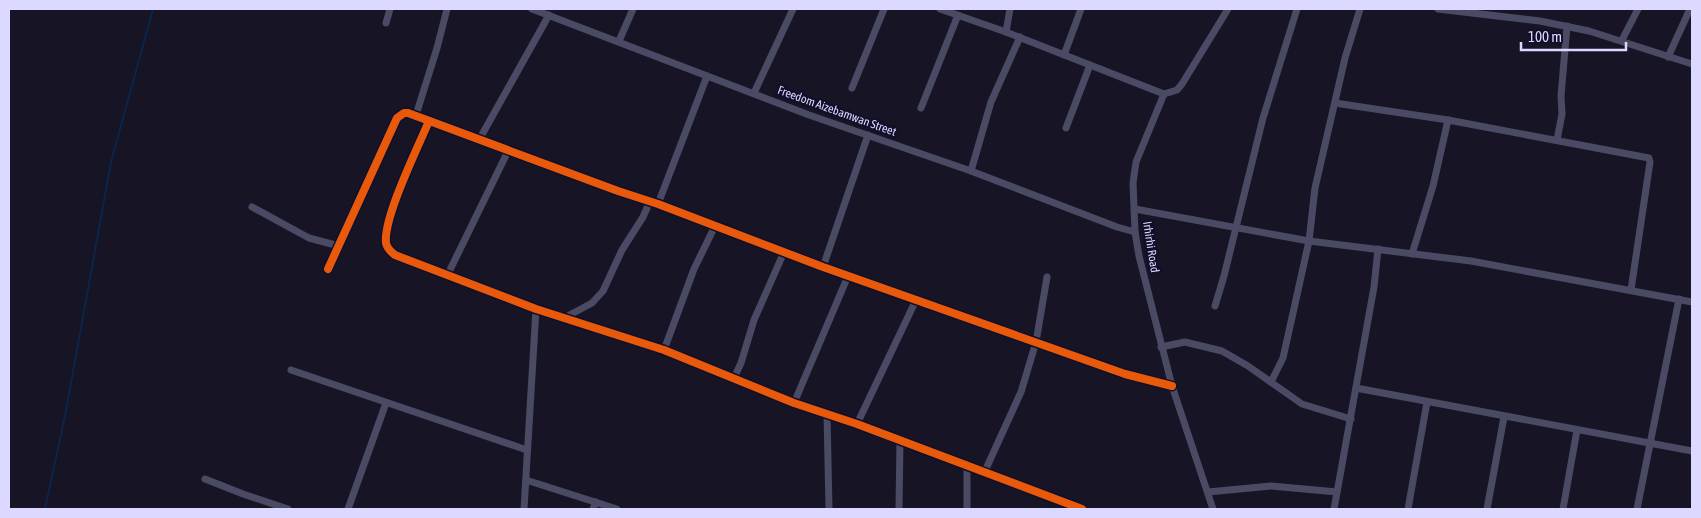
<svg xmlns="http://www.w3.org/2000/svg" width="1701" height="518" viewBox="0 0 1701 518" font-family="'Asap Condensed',sans-serif">
<style>
.lines{fill:none;stroke-linecap:round;stroke-linejoin:round}
.stream{stroke:#0a244b;stroke-width:2}
.minor{stroke:#4a4a65;stroke-width:7}
.cycleway-casing{stroke:#120f2b;stroke-width:11}
.cycleway{stroke:#e8590c;stroke-width:8}
.labels{text-anchor:middle;stroke-width:5;stroke-linejoin:round;paint-order:stroke}
.street-label{font-size:12px;fill:#dbd9ff;stroke:#120f2b}
</style>
<rect width="100%" height="100%" fill="#171525"/>
<g class="lines">
<path class="stream" d="M45 509 65 416 111 162 153 9"/>
<g class="minor">
<path d="M532 9 809 115 971 171 1117 227 1135 232"/>
<path d="M940 9 1006 32 1164 94"/>
<path d="M1438 9 1540 21 1589 31 1692 64"/>
<path d="M386 23 390 9"/>
<path d="M1006 32 1010 9"/>
<path d="M1622 40 1638 9"/>
<path d="M619 41 633 9"/>
<path d="M1064 55 1081 9"/>
<path d="M1668 57 1690 9"/>
<path d="M852 88 884 9"/>
<path d="M754 93 793 9"/>
<path d="M1335 103 1448 120 1649 158 1650 162 1631 290"/>
<path d="M921 108 958 15"/>
<path d="M416 115 437 48 447 9"/>
<path d="M429 121C418 147 383 218 386 243 387 248 391 252 395 255L536 309 664 350 794 403 857 424 1082 509"/>
<path d="M1066 128 1090 65"/>
<path d="M479 140 549 15"/>
<path d="M1557 140 1562 114 1561 96 1567 26"/>
<path d="M971 171 991 102 1020 37"/>
<path d="M658 204 707 76"/>
<path d="M252 207 309 238 339 246"/>
<path d="M1135 209 1309 241 1471 261 1692 302"/>
<path d="M1412 254 1433 186 1448 120"/>
<path d="M823 267 868 135"/>
<path d="M328 269 397 118 404 113H408L618 191 658 204 823 267 1125 374 1172 386"/>
<path d="M447 276 508 151"/>
<path d="M1215 306 1224 276 1263 118 1297 9"/>
<path d="M564 318 592 303 603 291 622 250 643 217 650 201"/>
<path d="M1161 347 1185 342 1222 351 1248 366 1302 404 1351 419"/>
<path d="M664 350 694 269 715 226"/>
<path d="M291 370 527 450"/>
<path d="M734 378 741 363 754 320 784 252"/>
<path d="M1271 382 1283 358 1309 241 1315 188 1345 58 1360 9"/>
<path d="M1356 388 1692 451"/>
<path d="M794 403 848 276"/>
<path d="M827 414 829 509"/>
<path d="M857 424 916 300"/>
<path d="M967 465V509"/>
<path d="M985 471 1021 392 1036 342 1047 277"/>
<path d="M205 479 243 494 288 509"/>
<path d="M526 480 617 509"/>
<path d="M1208 492 1271 486 1337 492"/>
<path d="M348 509 386 403"/>
<path d="M524 509 536 309"/>
<path d="M593 509 596 502"/>
<path d="M899 509 900 440"/>
<path d="M1213 509 1172 386 1139 256 1135 232 1133 183 1136 162 1164 94 1177 90 1182 84 1228 9"/>
<path d="M1334 509 1374 287 1378 249"/>
<path d="M1408 509 1427 402"/>
<path d="M1487 509 1504 417"/>
<path d="M1563 509 1577 430"/>
<path d="M1637 509 1679 299"/>
</g>
<defs>
<g id="cycleway">
<path d="M429 121C418 147 383 218 386 243 387 248 391 252 395 255L536 309 664 350 794 403 857 424 1082 509"/>
<path d="M328 269 397 118 404 113H408L618 191 658 204 823 267 1125 374 1172 386"/>
</g>
</defs>
<use href="#cycleway" class="cycleway-casing"/>
<use href="#cycleway" class="cycleway"/>
</g>
<g class="labels">
<g class="street-label">
<text transform="translate(837 111) rotate(20)" y="4">Freedom Aizebamwan Street</text>
<text transform="translate(1151 247) rotate(81)" y="4">Irhirhi Road</text>
</g>
</g>
<rect width="1701" height="518" fill="none" stroke="#dbd9ff" stroke-width="20"/>
<path d="M1521 42v8h105v-8" fill="none" stroke="#dbd9ff" stroke-width="2.5"/>
<text x="1528" y="42" font-size="15" fill="#dbd9ff" stroke="#120f2b" stroke-width="4" paint-order="stroke">100 m</text>
</svg>
